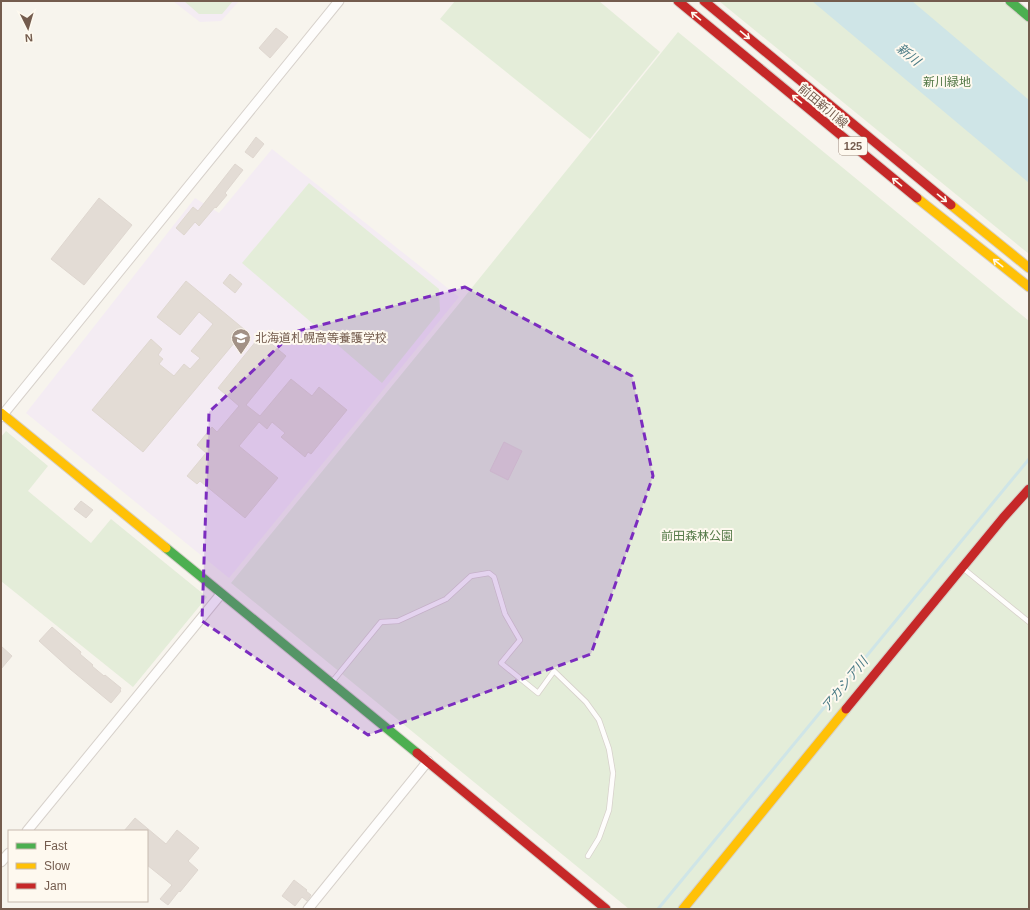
<svg xmlns="http://www.w3.org/2000/svg" width="1030" height="910" viewBox="0 0 1030 910" font-family="Helvetica,'Noto Sans JP',sans-serif">
<style>
.education{fill:#f4ecf3}
.green{fill:#e4edd9}
.water{fill:#cfe5e7}
.lines{fill:none;stroke-linecap:round;stroke-linejoin:round}
.stream{stroke:#cfe5e7;stroke-width:3}
.building{fill:#e3dcd5;stroke:#dfd7d0}
.lane-casing{stroke:#d7d1cb;stroke-width:6}
.street-casing{stroke:#d7d1cb;stroke-width:11}
.fast-casing{stroke:#d6d0ca;stroke-width:11}
.slow-casing{stroke:#d6d0ca;stroke-width:11}
.jam-casing{stroke:#d6d0ca;stroke-width:11}
.lane{stroke:#fefdfc;stroke-width:4.5}
.street{stroke:#fefdfc;stroke-width:9}
.fast{stroke:#4caf50;stroke-width:9}
.slow{stroke:#ffc107;stroke-width:9}
.jam{stroke:#c62828;stroke-width:9}
.oneway{stroke:#fef9ef}
.marked{fill:#7b2cbf;fill-opacity:0.2;stroke:#7b2cbf;stroke-width:3;stroke-dasharray:8 5;stroke-linejoin:round}
.labels{text-anchor:middle;stroke-width:4;stroke-linejoin:round;paint-order:stroke}
.shield{fill:#fef9ef;stroke:#9d8b7e;stroke-width:1}
.shield-label{font-size:11px;font-weight:bold;fill:#745c4e}
.park-label{font-size:12px;fill:#547947;stroke:#fef9ef}
.street-label{font-size:12px;fill:#745c4e;stroke:#fef9ef}
.poi-label{font-size:12px;fill:#745c4e;stroke:#fef9ef;text-anchor:start}
.water-label{font-size:13px;font-style:italic;fill:#497a85;stroke:#fef9ef}
</style>
<rect width="100%" height="100%" fill="#f7f4ed"/>
<g class="education">
<path d="M173 1H239L221 21 200 22Z"/>
<path d="M272 149 459 297 229 578 26 413 195 198 219 213Z"/>
</g>
<g class="green">
<path d="M184 1H233L222 14H199Z"/>
<path d="M455 1H599L660 52 590 139 440 19Z"/>
<path d="M719 1H1002L1029 23V254Z"/>
<path d="M678 32 1029 321V909H629L231 583 458 305Z"/>
<path d="M309 183 439 289 440 311 382 383 242 263Z"/>
<path d="M6 431 48 466 28 491 91 543 111 519 207 597 133 687 1 581V437Z"/>
</g>
<path class="water" d="M812 1H912L1029 100V183Z"/>
<g class="lines">
<path class="stream" d="M658 909 1029 459"/>
</g>
<g class="building">
<path d="M276 28 288 37 270 58 259 48Z"/>
<path d="M256 137 264 144 253 158 245 152Z"/>
<path d="M235 164 243 170 225 193 227 195 216 208 215 207 199 226 195 222 184 235 176 228 193 207 198 211Z"/>
<path d="M99 198 132 225 84 285 51 259Z"/>
<path d="M230 274 242 284 235 293 223 283Z"/>
<path d="M186 281 245 330 143 452 92 410 151 339 162 349 158 355 163 359 159 364 174 376 184 364 190 369 200 358 191 351 213 324 199 312 180 335 157 317Z"/>
<path d="M261 335 286 356 246 405 260 416 291 379 312 396 319 387 347 410 311 454 308 452 305 457 281 437 285 433 272 422 267 429 259 422 239 446 278 478 245 518 200 481 197 484 187 476 206 453 197 445 212 427 217 432 239 406 218 388Z"/>
<path d="M504 442 522 451 508 480 490 471Z"/>
<path d="M81 501 93 510 86 518 74 509Z"/>
<path d="M52 627 81 652 80 654 93 665 92 666 104 676 105 675 121 688 120 690 121 691 111 703 70 669 39 641Z"/>
<path d="M1 646 12 656 1 669Z"/>
<path d="M135 818 166 844 177 830 199 848 188 861 198 870 180 892 179 891 168 905 160 899 172 885 147 865V831H124Z"/>
<path d="M294 880 307 890 306 891 311 895 307 901 302 897 295 906 282 896Z"/>
</g>
<g class="lines">
<defs>
<g id="lane">
<path d="M964 569 1029 622"/>
<path d="M332 682 381 622 398 621 446 599 471 576 489 573 494 577 505 614 520 640 501 663 538 693 554 671 586 702 599 720 609 749 613 773 609 810 599 838 588 856"/>
</g>
<g id="street">
<path d="M1 417 339 1"/>
<path d="M27 831 221 594"/>
<path d="M1 862 9 853"/>
<path d="M308 909 428 761"/>
</g>
<g id="fast">
<path d="M1010 1 1029 17"/>
<path d="M166 548 417 753"/>
</g>
<g id="slow">
<path d="M917 198 1029 287"/>
<path d="M951 205 1029 268"/>
<path d="M1 413 166 548"/>
<path d="M683 909 846 709"/>
</g>
<g id="jam">
<path d="M678 1 917 198"/>
<path d="M704 1 951 205"/>
<path d="M846 709 1003 518 1029 489"/>
<path d="M417 753 606 909"/>
</g>
</defs>
<use href="#lane" class="lane-casing"/>
<use href="#street" class="street-casing"/>
<use href="#fast" class="fast-casing"/>
<use href="#slow" class="slow-casing"/>
<use href="#jam" class="jam-casing"/>
<use href="#lane" class="lane"/>
<use href="#street" class="street"/>
<use href="#fast" class="fast"/>
<use href="#slow" class="slow"/>
<use href="#jam" class="jam"/>
</g>
<defs><path id="oneway-shaft" d="M-6 0H5M1.5-3L5.5 0L1.5 3" fill="none" stroke-width="1.6" stroke-linecap="round" stroke-linejoin="round"/></defs>
<g class="oneway">
<use href="#oneway-shaft" transform="translate(696 16) rotate(-140)"/>
<use href="#oneway-shaft" transform="translate(745 35) rotate(40)"/>
<use href="#oneway-shaft" transform="translate(797 99) rotate(-140)"/>
<use href="#oneway-shaft" transform="translate(897 182) rotate(-140)"/>
<use href="#oneway-shaft" transform="translate(942 198) rotate(39)"/>
<use href="#oneway-shaft" transform="translate(998 263) rotate(-142)"/>
</g>
<path class="marked" d="M465 287 632 376 653 476 591 654 368 735 202 621 209 412 294 332Z"/>
<defs>
<symbol id="school-pin" viewBox="-11 -11 22 30"><path d="M0 17L-7.5 6A9.5 9.5 0 1 1 7.5 6Z" fill="#a29186" stroke="#fef9ef"/><path d="M0-5L7-2L0 1L-7-2ZM-4 1L0 2.5L4 1V4Q0 6-4 4Z" fill="#fff"/></symbol>
</defs>
<g fill-rule="evenodd">
<use href="#school-pin" x="230" y="327" width="22" height="30"/>
</g>
<g class="labels">
<rect class="shield" x="839" y="137" width="28" height="18" rx="3"/>
<g class="shield-label">
<text x="853" y="150">125</text>
</g>
<g class="park-label">
<text x="947" y="86">新川緑地</text>
<text x="697" y="540">前田森林公園</text>
</g>
<g class="street-label">
<text transform="translate(823 106) rotate(40)" y="4">前田新川線</text>
</g>
<g class="poi-label">
<text x="255" y="342">北海道札幌高等養護学校</text>
</g>
<g class="water-label">
<text transform="translate(909 54) rotate(39)" y="5">新川</text>
<text transform="translate(844 684) rotate(-51)" y="5">アカシア川</text>
</g>
</g>
<rect width="1030" height="910" fill="none" stroke="#745c4e" stroke-width="4"/>
<rect x="8" y="830" width="140" height="72" fill="#fef9ef" stroke="#c7baaf"/>
<rect x="16" y="843" width="20" height="6" fill="#4caf50" stroke="#c7baaf"/>
<text x="44" y="850" font-size="12" fill="#745c4e">Fast</text>
<rect x="16" y="863" width="20" height="6" fill="#ffc107" stroke="#c7baaf"/>
<text x="44" y="870" font-size="12" fill="#745c4e">Slow</text>
<rect x="16" y="883" width="20" height="6" fill="#c62828" stroke="#c7baaf"/>
<text x="44" y="890" font-size="12" fill="#745c4e">Jam</text>
<g transform="translate(28 28) rotate(175)" stroke="#fef9ef" stroke-width="3" paint-order="stroke">
<path d="M0-3L7 15L0 10L-7 15Z" fill="#745c4e"/>
<text y="-6" font-size="11" font-weight="bold" text-anchor="middle" fill="#745c4e">N</text>
</g>
</svg>
